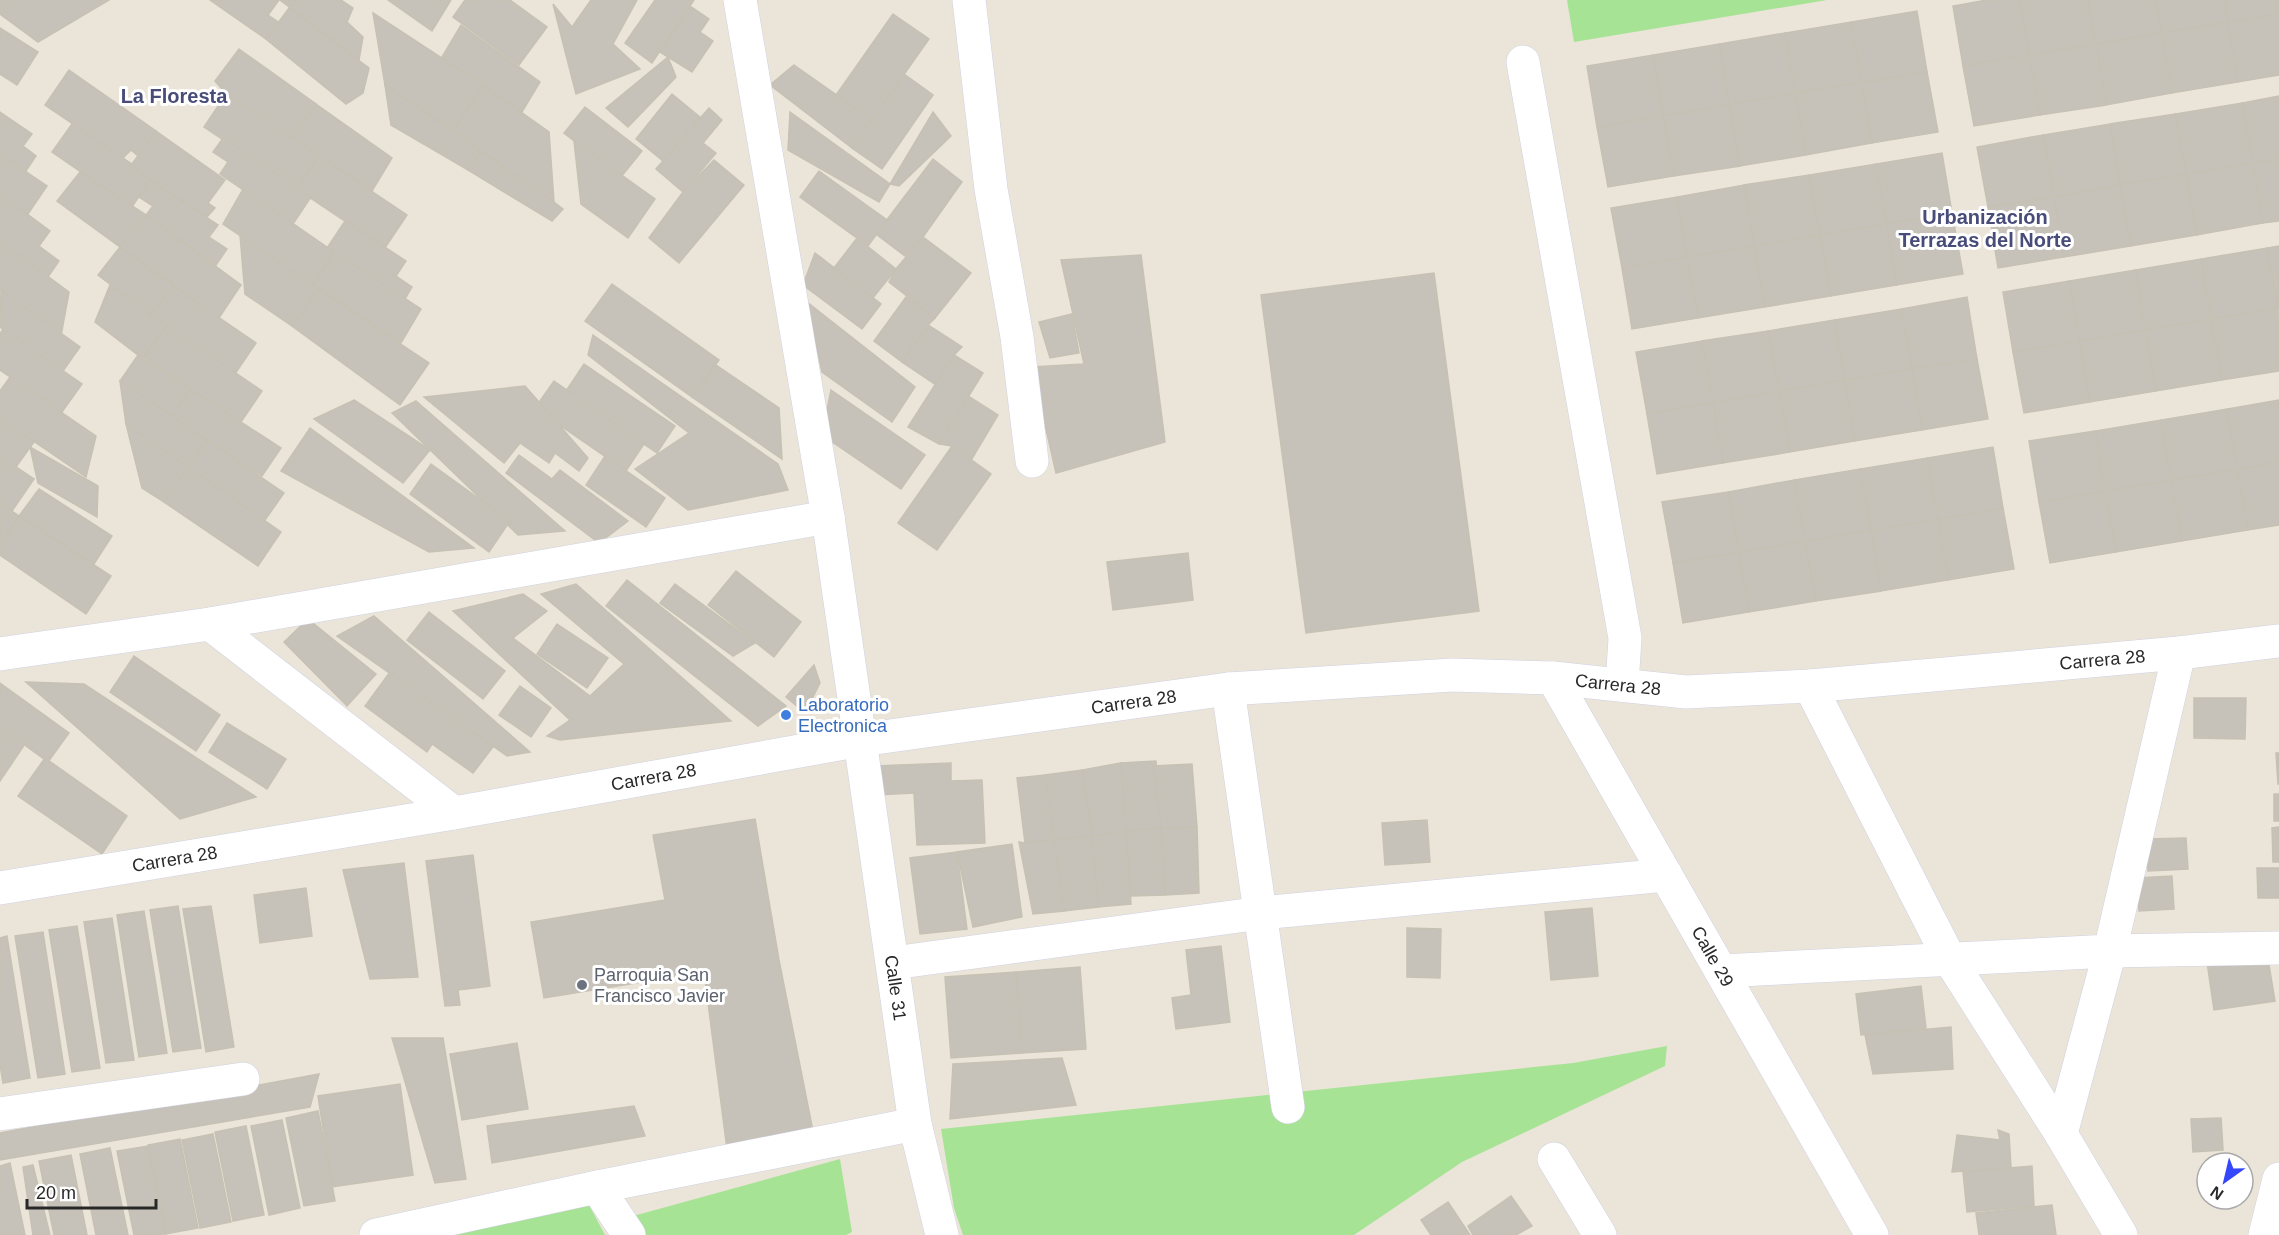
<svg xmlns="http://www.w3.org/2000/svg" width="2279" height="1235" viewBox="0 0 2279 1235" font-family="Arial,sans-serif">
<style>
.green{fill:#a7e394}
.building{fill:#c6c2b9;stroke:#c6c1b3;stroke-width:1.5}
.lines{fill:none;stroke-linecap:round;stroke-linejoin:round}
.street-casing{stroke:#cfd1e2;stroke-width:34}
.street{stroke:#fff;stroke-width:33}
.shop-dot{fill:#3f7fe0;stroke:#fff;stroke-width:2}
.worship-dot{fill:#6b7280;stroke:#fff;stroke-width:2}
.labels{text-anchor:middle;stroke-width:6;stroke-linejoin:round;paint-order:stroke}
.street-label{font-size:18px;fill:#282828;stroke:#fff}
.shop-label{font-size:18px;fill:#366cbe;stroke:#fff;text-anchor:start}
.worship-label{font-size:18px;fill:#5b616d;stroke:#fff;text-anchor:start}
.neighbourhood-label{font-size:20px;font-weight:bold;fill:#484c79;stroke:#fff}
</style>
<rect width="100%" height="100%" fill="#ebe5d9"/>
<g class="green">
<path d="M1567 0H1827L1574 42Z"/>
<path d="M1667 1046 1665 1066 1462 1162 1354 1235H963L954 1208 941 1129 1573 1063Z"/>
<path d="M840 1159 852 1232 846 1235H637L626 1218Z"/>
<path d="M589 1205 605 1235H444Z"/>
</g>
<g class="building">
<path d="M0 0H109L38 42 0 14Z"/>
<path d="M210 0H279L268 15 278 22 266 39Z"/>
<path d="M280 0H341L353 8 347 22 363 37 359 60Z"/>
<path d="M388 0H451L432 31Z"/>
<path d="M465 0H510L547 27 519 65 453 17Z"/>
<path d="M591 0H637L613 44 640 69 576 94 553 4 572 27Z"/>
<path d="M655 0H694L652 63 625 43Z"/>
<path d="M1987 0H2020L2029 55 1963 66 1953 6Z"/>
<path d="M2020 0H2088L2096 44 2029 55Z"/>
<path d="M2088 0H2156L2162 33 2096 44Z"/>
<path d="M2156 0H2224L2228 22 2162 33Z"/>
<path d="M2224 0H2279V14L2228 22Z"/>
<path d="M690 6 709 19 700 32 713 41 692 72 660 52Z"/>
<path d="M289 8 369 68 363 93 346 104 266 39Z"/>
<path d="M1917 11 1927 72 1861 83 1851 22Z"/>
<path d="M373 13 483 85 454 131 385 85Z"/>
<path d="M893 14 929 39 872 120 836 95Z"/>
<path d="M2279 14V75L2238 82 2228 22Z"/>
<path d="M1851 22 1861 83 1795 93 1785 33Z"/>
<path d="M2228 22 2238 82 2172 93 2162 33Z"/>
<path d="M461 25 540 82 522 112 442 57Z"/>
<path d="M0 28 38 52 17 85 0 74Z"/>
<path d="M1785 33 1795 93 1729 105 1719 44Z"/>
<path d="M2162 33 2172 93 2106 105 2096 44Z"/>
<path d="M1719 44 1729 105 1663 116 1653 55Z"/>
<path d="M2096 44 2106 105 2040 115 2029 55Z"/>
<path d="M239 49 316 104 292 138 226 94 215 81Z"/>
<path d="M1653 55 1663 116 1597 127 1587 66Z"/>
<path d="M2029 55 2040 115 1974 126 1963 66Z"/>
<path d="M668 57 676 77 628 127 606 108Z"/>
<path d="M794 65 872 120 852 148 770 85Z"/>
<path d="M69 70 156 131 138 156 131 150 123 158 45 105Z"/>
<path d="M1927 72 1938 132 1872 143 1861 83Z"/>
<path d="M904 74 933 95 882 169 852 148Z"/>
<path d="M1861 83 1872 143 1806 155 1795 93Z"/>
<path d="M385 85 481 151 468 170 391 125Z"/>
<path d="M483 85 549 132 554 202 454 131Z"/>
<path d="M1795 93 1806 155 1740 166 1729 105Z"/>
<path d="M226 94 319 156 297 189 204 127Z"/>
<path d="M672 94 700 117 663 161 636 139Z"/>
<path d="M2279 96V159L2253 163 2242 103Z"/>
<path d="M2242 103 2253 163 2186 174 2175 114Z"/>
<path d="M316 104 392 158 372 191 292 138Z"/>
<path d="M1729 105 1740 166 1674 176 1663 116Z"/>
<path d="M585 107 642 151 621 177 564 133Z"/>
<path d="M709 108 722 120 703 143 716 153 683 192 656 169Z"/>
<path d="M0 112 32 134 23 146 36 156 26 171 0 153Z"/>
<path d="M790 112 890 184 879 202 788 150Z"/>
<path d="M933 112 951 136 899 186 890 184Z"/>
<path d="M2175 114 2186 174 2120 185 2110 124Z"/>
<path d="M1663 116 1674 176 1608 187 1597 127Z"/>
<path d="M72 124 132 164 150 180 132 207 52 152Z"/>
<path d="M2110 124 2120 185 2054 197 2043 135Z"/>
<path d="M156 131 225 180 208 203 215 208 207 217 150 180 132 164Z"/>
<path d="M2043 135 2054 197 1988 207 1977 147Z"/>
<path d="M223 138 311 197 293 224 220 174 228 162 213 152Z"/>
<path d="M574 141 655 199 628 238 581 204Z"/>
<path d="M481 151 554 202 563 209 552 221 468 170Z"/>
<path d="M1942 153 1952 213 1886 224 1876 164Z"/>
<path d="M0 154 47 186 28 214 0 194Z"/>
<path d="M319 156 407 215 385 248 297 189Z"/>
<path d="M933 159 962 182 923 237 905 256 876 234Z"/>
<path d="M2279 159V221L2263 223 2253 163Z"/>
<path d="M714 160 744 185 679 263 649 238 683 192Z"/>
<path d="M2253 163 2263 223 2197 235 2186 174Z"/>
<path d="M1876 164 1886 224 1820 235 1809 175Z"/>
<path d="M819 171 887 220 868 246 800 197Z"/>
<path d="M80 172 146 215 120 247 57 201Z"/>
<path d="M2186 174 2197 235 2131 246 2120 185Z"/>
<path d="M1809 175 1820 235 1754 246 1744 185Z"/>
<path d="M150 180 218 225 209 237 227 249 216 265 146 215 153 206 139 197Z"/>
<path d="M1744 185 1754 246 1687 257 1677 197Z"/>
<path d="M2120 185 2131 246 2064 257 2054 197Z"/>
<path d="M243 189 334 252 313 285 223 224Z"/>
<path d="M0 194 50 231 39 246 59 261 48 277 0 241Z"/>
<path d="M1677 197 1687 257 1622 268 1611 208Z"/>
<path d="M2054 197 2064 257 1998 268 1988 207Z"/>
<path d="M1952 213 1963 274 1897 285 1886 224Z"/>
<path d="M146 215 241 285 219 318 120 247Z"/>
<path d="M345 221 406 261 396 276 412 287 405 299 327 248Z"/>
<path d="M1886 224 1897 285 1831 296 1820 235Z"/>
<path d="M240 235 318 289 292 326 245 294Z"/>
<path d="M1820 235 1831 296 1765 307 1754 246Z"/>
<path d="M923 237 971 273 935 318 889 282 896 269Z"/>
<path d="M857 238 896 269 872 299 834 268Z"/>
<path d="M0 241 69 292 61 336 0 290Z"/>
<path d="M1754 246 1765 307 1698 318 1687 257Z"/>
<path d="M2279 246V308H2278L2267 248Z"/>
<path d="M120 247 173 286 151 315 98 275Z"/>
<path d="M2267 248 2278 308 2211 319 2201 259Z"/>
<path d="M334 252 421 309 401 343 313 285Z"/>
<path d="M815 253 881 304 862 329 803 285Z"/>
<path d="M1141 255 1165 442 1056 473 1032 367 1084 364 1061 260Z"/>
<path d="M1687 257 1698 318 1632 329 1622 268Z"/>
<path d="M2201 259 2211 319 2145 330 2135 270Z"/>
<path d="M2135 270 2145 330 2079 341 2069 281Z"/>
<path d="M1434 273 1479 611 1306 633 1261 295Z"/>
<path d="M2069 281 2079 341 2013 352 2003 292Z"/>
<path d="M612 284 719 360 692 397 585 321Z"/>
<path d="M110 285 167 326 144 357 138 355 95 322Z"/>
<path d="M173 286 256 343 235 374 151 315Z"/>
<path d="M318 289 429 363 400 405 292 326Z"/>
<path d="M1 290 80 347 63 371 0 327Z"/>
<path d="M906 297 935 318 928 325 902 362 874 341Z"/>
<path d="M1967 297 1977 359 1912 369 1901 309Z"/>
<path d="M807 302 915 387 892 422 822 372Z"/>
<path d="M2278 308 2279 371 2222 380 2211 319Z"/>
<path d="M1901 309 1912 369 1845 380 1834 320Z"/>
<path d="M1072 314 1079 353 1050 358 1039 322Z"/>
<path d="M2211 319 2222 380 2156 391 2145 330Z"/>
<path d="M1834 320 1845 380 1779 391 1768 331Z"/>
<path d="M928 325 962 347 954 355 936 385 902 362Z"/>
<path d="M167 326 262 391 241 422 144 357Z"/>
<path d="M3 329 82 384 62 412 0 370V334Z"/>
<path d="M2145 330 2156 391 2090 402 2079 341Z"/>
<path d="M1768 331 1779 391 1713 403 1702 341Z"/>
<path d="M593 335 778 464 788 490 688 510 635 469 689 433 588 355Z"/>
<path d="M1702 341 1713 403 1647 414 1636 352Z"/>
<path d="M2079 341 2090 402 2024 413 2013 352Z"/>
<path d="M138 355 190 389 172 416 120 381Z"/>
<path d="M954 355 983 373 939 444 908 427Z"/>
<path d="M1977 359 1988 419 1922 430 1912 369Z"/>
<path d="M584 364 675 426 657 453 566 391Z"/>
<path d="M716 365 779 408 782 459 692 397Z"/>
<path d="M1912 369 1922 430 1855 441 1845 380Z"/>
<path d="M10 377 96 436 86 477 0 418V391Z"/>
<path d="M1845 380 1855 441 1790 452 1779 391Z"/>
<path d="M120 381 207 440 188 467 126 424Z"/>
<path d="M554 381 644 444 626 471 535 408Z"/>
<path d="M525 386 588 458 579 471 555 453 549 463 520 443 504 463 424 397Z"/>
<path d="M190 389 281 448 262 476 172 416Z"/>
<path d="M831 390 925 455 901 489 822 435Z"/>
<path d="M1779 391 1790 452 1723 463 1713 403Z"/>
<path d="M968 396 998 415 970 462 952 446 939 444Z"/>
<path d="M354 400 430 450 403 483 314 419Z"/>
<path d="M2279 400V462L2237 469 2227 409Z"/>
<path d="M416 401 565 531 518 535 392 413Z"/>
<path d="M1713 403 1723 463 1657 474 1647 414Z"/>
<path d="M2227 409 2237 469 2171 480 2161 420Z"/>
<path d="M0 417 34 442 16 467 0 456Z"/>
<path d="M2161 420 2171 480 2105 491 2095 431Z"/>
<path d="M126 424 188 467 164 502 142 488Z"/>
<path d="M310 428 474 548 429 552 281 471Z"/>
<path d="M2095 431 2105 491 2039 502 2029 441Z"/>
<path d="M207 440 284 493 265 520 188 467Z"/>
<path d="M952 446 991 474 937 550 898 523Z"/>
<path d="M30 447 98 486 97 517 38 483Z"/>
<path d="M1993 447 2003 508 1938 519 1927 458Z"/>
<path d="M519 455 552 479 560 470 628 521 599 543 506 473Z"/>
<path d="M0 456 34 479 12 511 0 503Z"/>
<path d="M605 456 665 498 646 527 586 485Z"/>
<path d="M1927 458 1938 519 1871 530 1860 469Z"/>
<path d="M2279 462V525L2248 530 2237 469Z"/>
<path d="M431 464 510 521 489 552 410 494Z"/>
<path d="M188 467 281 532 258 566 164 502Z"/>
<path d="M1860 469 1871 530 1805 541 1794 480Z"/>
<path d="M2237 469 2248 530 2182 541 2171 480Z"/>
<path d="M1794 480 1805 541 1739 552 1728 492Z"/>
<path d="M2171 480 2182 541 2116 552 2105 491Z"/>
<path d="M39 489 112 536 94 564 19 516Z"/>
<path d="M2105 491 2116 552 2050 563 2039 502Z"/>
<path d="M1728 492 1739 552 1673 563 1662 502Z"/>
<path d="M0 503 19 516 0 546Z"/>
<path d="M2003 508 2014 569 1948 580 1938 519Z"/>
<path d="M19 516 111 576 86 614 0 555V546Z"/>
<path d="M1938 519 1948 580 1881 591 1871 530Z"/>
<path d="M1871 530 1881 591 1816 601 1805 541Z"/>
<path d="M1805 541 1816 601 1749 612 1739 552Z"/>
<path d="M1739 552 1749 612 1683 623 1673 563Z"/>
<path d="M1188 553 1193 600 1113 610 1107 562Z"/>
<path d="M736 571 801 622 774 657 708 605Z"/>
<path d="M627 580 786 706 758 726 606 606Z"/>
<path d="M576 584 731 721 560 740 547 736 570 720 453 611 523 594 547 611 513 638 590 696 624 664 541 594Z"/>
<path d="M675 584 755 643 733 656 660 603Z"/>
<path d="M429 612 505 671 483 699 407 640Z"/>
<path d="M374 616 530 752 507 756 337 636Z"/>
<path d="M308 619 376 674 347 706 284 642Z"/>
<path d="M557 624 608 658 587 688 537 654Z"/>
<path d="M134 656 220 715 196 751 110 692Z"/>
<path d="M814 665 820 683 805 713 786 697Z"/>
<path d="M390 672 493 747 473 773 432 744 427 752 365 706Z"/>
<path d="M26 682 84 684 256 797 180 819Z"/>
<path d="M0 683 69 733 48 762 0 727Z"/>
<path d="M520 686 551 708 531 737 499 715Z"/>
<path d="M2194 698H2246L2245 739 2194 738Z"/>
<path d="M227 723 286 759 267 789 209 752Z"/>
<path d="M0 727 25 744 0 781Z"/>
<path d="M2276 753H2279V784H2278Z"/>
<path d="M45 758 127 816 102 854 18 796Z"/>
<path d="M1156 761 1161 828 1126 831 1121 763Z"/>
<path d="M951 763V781L982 780 985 843 917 845 914 793 876 795 875 766Z"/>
<path d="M1121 763 1126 831 1092 836 1082 770Z"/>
<path d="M1192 764 1197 827 1161 828 1153 766Z"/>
<path d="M1082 770 1092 836 1054 840 1045 775Z"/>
<path d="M1045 775 1054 840 1025 843 1017 778Z"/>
<rect x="2274" y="794" width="5" height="27"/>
<path d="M755 819 779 960 814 1136 727 1149 704 972 544 998 531 922 665 900 653 835Z"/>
<path d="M1427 820 1430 862 1385 865 1382 823Z"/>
<path d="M1197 827 1199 893 1165 895 1161 828Z"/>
<path d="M2279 827V862H2273L2272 828Z"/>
<path d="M1161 828 1165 895 1131 896 1126 831Z"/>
<path d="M1126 831 1131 904 1098 907 1092 836Z"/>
<path d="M1092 836 1098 907 1064 911 1054 840Z"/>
<path d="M2186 838 2188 869 2148 871 2147 839Z"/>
<path d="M1054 840 1064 911 1033 914 1019 842 1025 843Z"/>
<path d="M1012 844 1022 917 973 927 957 852Z"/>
<path d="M957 852 967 929 920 934 910 858Z"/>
<path d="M473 855 490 986 458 990 460 1005 445 1006 426 861Z"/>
<path d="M404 863 418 977 370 979 343 870Z"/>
<path d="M2257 868H2279V898H2258Z"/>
<path d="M2172 876 2174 909 2139 911 2137 878Z"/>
<path d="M306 888 312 936 260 943 254 895Z"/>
<path d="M178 906 201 1048 173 1052 150 910Z"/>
<path d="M211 906 234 1047 206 1052 183 909Z"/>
<path d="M1592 908 1598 976 1551 980 1545 912Z"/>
<path d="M144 911 167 1053 139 1057 117 915Z"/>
<path d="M112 918 134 1060 106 1063 84 922Z"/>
<path d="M77 926 100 1068 72 1072 49 930Z"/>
<path d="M1407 928 1441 929 1440 978 1407 977Z"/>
<path d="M43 932 65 1074 38 1078 15 936Z"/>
<path d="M7 936 30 1078 3 1083 0 1065V938Z"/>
<path d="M1221 946 1230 1022 1176 1029 1172 998 1191 995 1186 950Z"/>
<path d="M2267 953 2275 1001 2214 1010 2207 962Z"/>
<path d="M1080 967 1086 1049 1022 1053 1016 972Z"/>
<path d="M1016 972 1022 1053 951 1058 945 977Z"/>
<path d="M1921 986 1926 1028 1861 1035 1856 994Z"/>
<path d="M1951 1027 1953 1069 1873 1074 1865 1035Z"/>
<path d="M392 1038H443L466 1179 435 1183Z"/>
<path d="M517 1043 528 1109 462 1120 450 1054Z"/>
<path d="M1062 1058 1076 1105 950 1119 953 1064Z"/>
<path d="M319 1074 310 1107 0 1160V1133Z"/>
<path d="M400 1084 413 1175 332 1187 318 1096Z"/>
<path d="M634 1106 645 1136 492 1163 487 1126Z"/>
<path d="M318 1111 335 1201 304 1206 286 1118Z"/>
<path d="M2221 1118 2223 1150 2193 1152 2191 1119Z"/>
<path d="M282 1120 300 1208 269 1215 251 1126Z"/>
<path d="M246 1126 264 1215 233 1221 215 1132Z"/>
<path d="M1998 1130 2009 1134 2011 1168 1952 1172 1957 1135 2000 1140Z"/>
<path d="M213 1134 231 1222 200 1228 182 1140Z"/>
<path d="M180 1139 198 1228 166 1234 148 1145Z"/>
<path d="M148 1146 166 1234 134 1235 117 1151Z"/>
<path d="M110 1148 128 1235H96L80 1154Z"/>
<path d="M71 1155 87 1235H54L39 1161Z"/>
<path d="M10 1163 25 1235H0V1166Z"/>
<path d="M33 1165 50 1235H33L23 1167Z"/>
<path d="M2032 1166 2034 1206 1967 1212 1963 1172Z"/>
<path d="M1511 1196 1532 1226 1516 1235H1473L1468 1226Z"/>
<path d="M1448 1202 1470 1235H1431L1421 1220Z"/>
<path d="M2052 1205 2056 1235H1979L1976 1213Z"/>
</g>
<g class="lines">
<defs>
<g id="street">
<path id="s1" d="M740 0 828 517 915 1124 942 1235"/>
<path d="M969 0 991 189 1017 337 1032 461"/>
<path d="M1523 62 1625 638 1622 685"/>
<path d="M210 624 454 813"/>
<path d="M0 654 210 624 828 517"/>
<path id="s2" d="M1553 678 1872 1235"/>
<path d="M1810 686 1950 960 2061 1134 2121 1235"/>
<path d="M1228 689 1288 1107"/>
<path id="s3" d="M0 888 454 813 861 740 1228 689 1452 675 1553 678 1686 692 1810 686 2179 653 2279 641"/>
<path d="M893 963 1261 913 1666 875"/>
<path d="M1721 971 2110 951 2279 948"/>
<path d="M0 1114 243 1079"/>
<path d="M2061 1134 2110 951 2179 653"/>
<path d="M1554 1159 1600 1235"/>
<path d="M597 1187 629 1235"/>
<path d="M376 1235 597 1187 915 1124"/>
<path d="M2265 1235 2279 1179"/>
</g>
</defs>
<use href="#street" class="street-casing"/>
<use href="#street" class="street"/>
</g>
<circle class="shop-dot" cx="786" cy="715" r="6"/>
<circle class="worship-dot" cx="582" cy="985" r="6"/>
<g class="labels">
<g class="street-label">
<text dy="6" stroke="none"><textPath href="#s3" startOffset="2121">Carrera 28</textPath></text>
<text dy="6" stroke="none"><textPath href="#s3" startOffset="1635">Carrera 28</textPath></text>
<text dy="6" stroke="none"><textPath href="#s3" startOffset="1149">Carrera 28</textPath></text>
<text dy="6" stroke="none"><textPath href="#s3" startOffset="663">Carrera 28</textPath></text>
<text dy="6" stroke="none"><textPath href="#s3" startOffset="177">Carrera 28</textPath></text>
<text dy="6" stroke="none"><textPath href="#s2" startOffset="321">Calle 29</textPath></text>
<text dy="6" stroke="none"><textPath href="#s1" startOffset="1000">Calle 31</textPath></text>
</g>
<g class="shop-label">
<text x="798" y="711">Laboratorio<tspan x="798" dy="21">Electronica</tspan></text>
</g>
<g class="worship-label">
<text x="594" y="981">Parroquia San<tspan x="594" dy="21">Francisco Javier</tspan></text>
</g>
<g class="neighbourhood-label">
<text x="174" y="103">La Floresta</text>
<text x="1985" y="224">Urbanización<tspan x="1985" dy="23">Terrazas del Norte</tspan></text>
</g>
</g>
<g transform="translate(2225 1181) rotate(214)"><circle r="28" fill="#ffffff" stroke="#a9a9a9" stroke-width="1.5"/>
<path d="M0-4.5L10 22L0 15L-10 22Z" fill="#3547fd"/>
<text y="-9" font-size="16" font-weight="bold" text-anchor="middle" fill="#282828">N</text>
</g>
<path d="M27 1199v9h129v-9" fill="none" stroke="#282828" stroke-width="3"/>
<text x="36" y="1199" font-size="18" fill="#282828" stroke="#ffffff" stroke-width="4.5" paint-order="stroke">20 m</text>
</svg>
